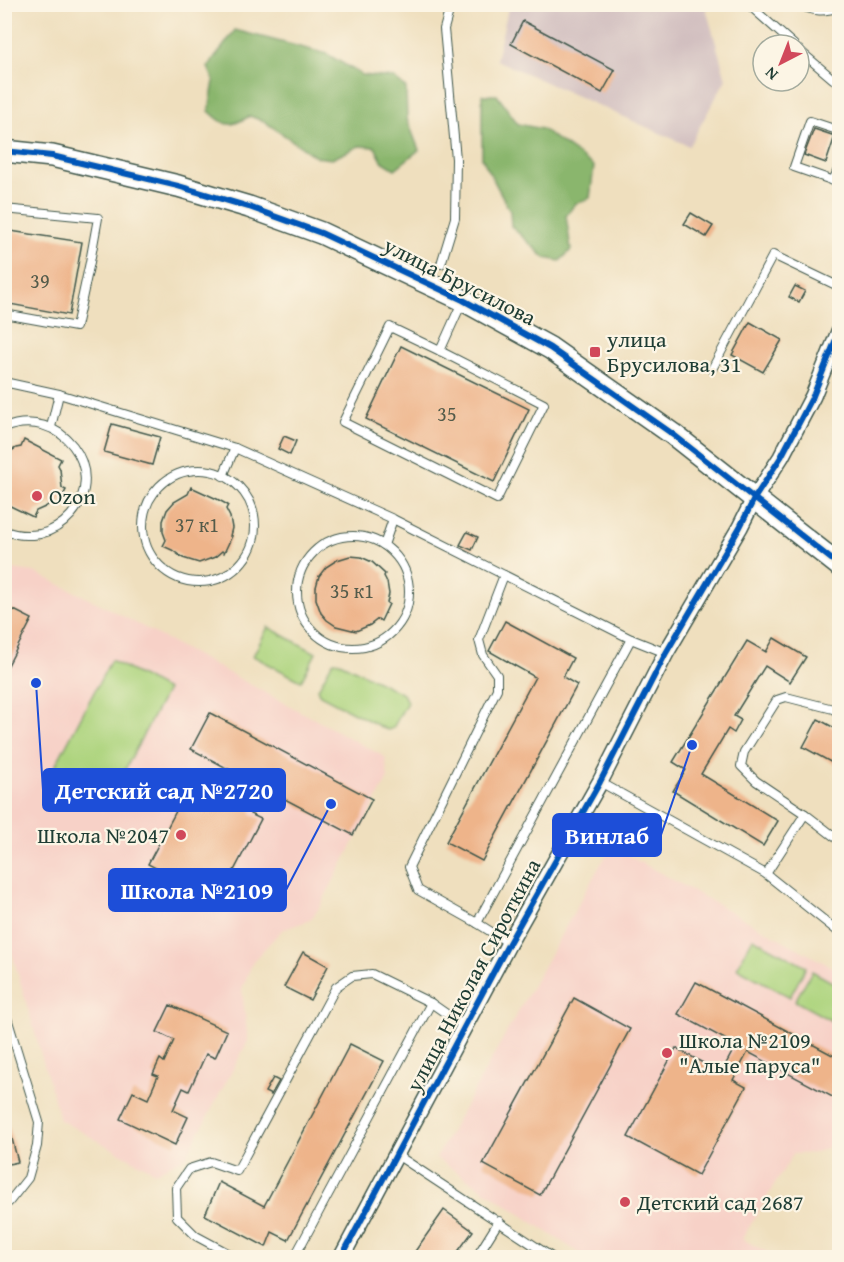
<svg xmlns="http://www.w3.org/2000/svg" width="844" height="1262" viewBox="0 0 844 1262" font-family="'Gentium Book Plus',serif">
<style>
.built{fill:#f7d1c7}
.industrial{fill:#d2bfc0}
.green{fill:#add47e;stroke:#668859;stroke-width:1.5}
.forest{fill:#8ab66d;stroke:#547a50;stroke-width:1.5}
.building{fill:#eeb48a}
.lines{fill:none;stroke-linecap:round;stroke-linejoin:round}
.lane-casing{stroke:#3e5549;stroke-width:10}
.street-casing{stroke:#3e5549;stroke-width:18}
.secondary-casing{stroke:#3e5549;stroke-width:24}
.lane{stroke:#fff;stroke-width:8}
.street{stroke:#fff;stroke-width:15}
.secondary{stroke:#fff;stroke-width:21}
.cycleway-casing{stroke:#fcf5e5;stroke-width:10}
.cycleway{stroke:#0057b8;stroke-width:6}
.poi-dot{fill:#d1495b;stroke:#fcf5e5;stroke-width:2}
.labels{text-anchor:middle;stroke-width:4.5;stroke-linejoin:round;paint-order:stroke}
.number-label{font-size:20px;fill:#535b4a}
.street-label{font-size:22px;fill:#1f3d34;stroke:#fcf5e5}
.poi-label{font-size:22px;fill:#1f3d34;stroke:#fcf5e5;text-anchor:start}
.leader{fill:none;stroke:#1d4ed8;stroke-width:2}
.callout-dot{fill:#1d4ed8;stroke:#fcf5e5;stroke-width:2}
.callout{fill:#1d4ed8;stroke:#1d4ed8;stroke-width:2}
.callout-label{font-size:24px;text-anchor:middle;font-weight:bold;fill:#fff}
</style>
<rect width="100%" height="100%" fill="#fcf5e5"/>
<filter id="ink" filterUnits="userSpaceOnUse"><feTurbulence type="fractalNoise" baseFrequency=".0167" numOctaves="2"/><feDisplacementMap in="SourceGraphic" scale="12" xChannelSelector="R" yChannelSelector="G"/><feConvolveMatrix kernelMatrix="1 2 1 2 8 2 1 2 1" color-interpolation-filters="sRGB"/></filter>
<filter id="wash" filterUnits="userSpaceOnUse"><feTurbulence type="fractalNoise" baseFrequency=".008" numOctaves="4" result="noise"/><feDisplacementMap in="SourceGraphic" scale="24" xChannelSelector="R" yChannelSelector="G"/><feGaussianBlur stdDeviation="1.35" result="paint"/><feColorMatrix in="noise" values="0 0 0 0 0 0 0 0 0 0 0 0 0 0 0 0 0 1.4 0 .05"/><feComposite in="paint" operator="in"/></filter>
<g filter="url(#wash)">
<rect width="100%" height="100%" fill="#efdfbe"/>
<g class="built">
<path d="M5 568 34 572 104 606 385 757 388 778 319 908 310 920 282 930 253 961 242 989 248 1041 186 1157 155 1172 60 1120 5 929Z"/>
<path d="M611 846 839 971V1135L828 1147 815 1153 793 1154 742 1239 776 1257H585L436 1158Z"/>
</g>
<path class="industrial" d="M509 5H705L726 79 689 146 496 60Z"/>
<g class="green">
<path d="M268 627 316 653 301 681 253 656Z"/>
<path d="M111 660 167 690 109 800 53 770Z"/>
<path d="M334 661 340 662 403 694 407 702 393 728 388 730 385 729 320 695 318 692V689L332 663Z"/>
<path d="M753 938 806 967 790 997 737 968Z"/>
<path d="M812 971 839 986V1025L795 1001Z"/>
</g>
<g class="forest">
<path d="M235 30 327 54 362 75 394 78 406 88 407 119 419 150 395 169 382 161 375 147 359 146 332 159 316 157 265 122 250 116C230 127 226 128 209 111L214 81 208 67Z"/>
<path d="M482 95H497L518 124 542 129 594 166 590 198 575 204 566 216 571 250 560 261 545 258 511 226 510 211 482 158Z"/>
</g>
<g id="blocks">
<g class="building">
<path d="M523 21 615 70 602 93 511 44Z"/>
<path d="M814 129 835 136 826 163 804 155Z"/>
<path d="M691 213 713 226 706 237 684 224Z"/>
<path d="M4 230 82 242 69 315 4 303Z"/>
<path d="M795 286 805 291 799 302 789 297Z"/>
<path d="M750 322 782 340 763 372 732 355Z"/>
<path d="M401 346 529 409 494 482 366 419Z"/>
<path d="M112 424 160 437 152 465 104 452Z"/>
<path d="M284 436 296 441 290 455 278 449Z"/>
<path d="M24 440 61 459 58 465 60 469 62 488 66 490 57 506 51 503 45 507 36 511 33 517 4 503V455L16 448 21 447Z"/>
<path d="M191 487 217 499 228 505 226 509 230 517 232 528 230 536H232L224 553 222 551 215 557 199 563 183 558 172 550 163 546 166 540 163 532V521L167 510 174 502 188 494Z"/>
<path d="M467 532 478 537 472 550 460 545Z"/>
<path d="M350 556 361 557 372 562 385 574 384 576 387 582 389 594 387 603 389 604 381 621 378 619 370 625 356 631 336 626 327 620 321 613 316 599V587L319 576 326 567 337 560Z"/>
<path d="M4 605 32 619 4 673Z"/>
<path d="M505 621 573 658 563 677 577 685 482 861 446 842 535 677 489 651Z"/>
<path d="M774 638 806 657 790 682 765 666 734 716 741 720 734 733 728 729 701 774 778 821 763 846 673 791 686 770 673 762 747 641 766 652Z"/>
<path d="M210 713 372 799 353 835 264 788 250 814 261 819 218 901 148 864 191 783 239 808 253 782 191 749Z"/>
<path d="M818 719 840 731V759L836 765 803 747Z"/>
<path d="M303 952 328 966 310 1000 284 987Z"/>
<path d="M696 982 840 1059V1101L748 1052 733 1080 746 1087 698 1175 628 1137 676 1048 721 1073 736 1045 678 1014Z"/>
<path d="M574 998 630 1029 540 1195 483 1164Z"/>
<path d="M170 1005 227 1031 215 1058 206 1054 189 1091 183 1088 173 1110 188 1117 175 1145 120 1119 133 1092 148 1099 158 1076 153 1074 160 1059 164 1062 174 1040 157 1032Z"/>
<path d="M350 1044 384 1061 288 1240 272 1232 266 1247 205 1215 219 1182 264 1206Z"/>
<path d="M273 1078 279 1081 271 1095 265 1092Z"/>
<path d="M9 1127 18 1162 4 1165V1128Z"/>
<path d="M444 1210 473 1231 454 1257H411Z"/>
</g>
</g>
</g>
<g filter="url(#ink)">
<use href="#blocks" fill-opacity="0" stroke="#3e5549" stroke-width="1.5"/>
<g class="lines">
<defs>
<g id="lane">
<path d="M748 4 794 45"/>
<path d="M796 4C813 11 822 13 840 7"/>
<path d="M799 50 833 79 840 82"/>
<path d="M840 131 810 121 794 167 840 183"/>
<path d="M833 181 840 165"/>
<path d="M4 209 98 218 90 262 76 327 4 314"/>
<path d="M441 264 455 218 456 159 444 29 451 4"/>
<path d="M390 327 440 351 544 404 497 499 343 422Z"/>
<path d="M440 351 463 300"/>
<path d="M712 369 773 255 840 287"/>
<path d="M4 382 59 394 235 448 393 519 631 639 666 653"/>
<path d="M51 427 59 394"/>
<path d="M4 428C60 405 110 470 71 515 63 524 53 531 40 534 28 536 16 536 4 530"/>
<circle cx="199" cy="526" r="56"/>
<path d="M223 476 235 448"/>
<circle cx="353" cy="592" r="56"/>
<path d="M384 545 393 519"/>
<path d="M504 575 479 640 483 655 497 675V689L409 867 418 890 477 923 509 943"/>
<path d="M840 714 833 709 786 697 777 700 744 752 741 766 756 781 805 814 840 841"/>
<path d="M600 782 766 874 805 814"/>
<path d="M766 874 840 933"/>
<path d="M477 923 631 639"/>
<path d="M4 1008 39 1122 37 1146 28 1178 9 1202 4 1204"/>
<path d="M397 1155 553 1258"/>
<path d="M237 1258 196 1236 177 1217 176 1188 189 1169 211 1162 237 1171 336 987 352 976 372 974 431 1003 464 1026"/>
<path d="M294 1258 431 1003"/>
<path d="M476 1258 499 1221"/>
</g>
<path id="street" d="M341 1258 509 943 600 782 666 653 740 527 754 499 781 457 813 396 840 329"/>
<path id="secondary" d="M4 151 52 156 178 186 249 207 321 233 463 300 550 348 674 435 840 566"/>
</defs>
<use href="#lane" class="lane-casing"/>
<use href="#street" class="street-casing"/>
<use href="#secondary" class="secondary-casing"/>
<use href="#lane" class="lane"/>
<use href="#street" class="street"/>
<use href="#secondary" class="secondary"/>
<defs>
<g id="cycleway">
<path d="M4 151 52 156 178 186 249 207 321 233 463 300 550 348 674 435 840 566"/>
<path d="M341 1258 509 943 600 782 666 653 740 527 754 499 781 457 813 396 840 329"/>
</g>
</defs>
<use href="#cycleway" class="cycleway-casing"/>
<use href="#cycleway" class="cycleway"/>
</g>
</g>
<g class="poi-dot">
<rect x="589" y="346" width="12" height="12" rx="3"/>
<circle cx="37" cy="496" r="6"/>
<circle cx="181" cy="835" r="6"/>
<circle cx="667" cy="1053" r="6"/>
<circle cx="625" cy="1202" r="6"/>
</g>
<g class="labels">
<g class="number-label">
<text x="40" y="288">39</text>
<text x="447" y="421">35</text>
<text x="197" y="532">37 к1</text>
<text x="352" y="598">35 к1</text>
</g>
<g class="street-label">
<text transform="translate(460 281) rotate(27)" y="8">улица Брусилова</text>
<text transform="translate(473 975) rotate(-62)" y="8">улица Николая Сироткина</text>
</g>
<g class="poi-label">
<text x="607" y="347">улица<tspan x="607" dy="25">Брусилова, 31</tspan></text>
<text x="49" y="504">Ozon</text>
<text x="169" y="843" text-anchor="end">Школа №2047</text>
<text x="679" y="1048">Школа №2109<tspan x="679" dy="25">"Алые паруса"</tspan></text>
<text x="637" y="1210">Детский сад 2687</text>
</g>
</g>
<path class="leader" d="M36 683L43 790M692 745L661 835M331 804L286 890"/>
<g class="callout-dot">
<circle cx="36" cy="683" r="6"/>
<circle cx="692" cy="745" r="6"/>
<circle cx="331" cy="804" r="6"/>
</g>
<g class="callout">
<rect x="43" y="769" width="242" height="42" rx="6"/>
<rect x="553" y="814" width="108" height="42" rx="6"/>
<rect x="109" y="869" width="177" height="42" rx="6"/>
</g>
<g class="callout-label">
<text x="164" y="799">Детский сад №2720</text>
<text x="607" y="844">Винлаб</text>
<text x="197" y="899">Школа №2109</text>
</g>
<rect width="844" height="1262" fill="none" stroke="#fcf5e5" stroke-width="24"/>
<g transform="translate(781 63) rotate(222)"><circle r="28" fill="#fcf5e5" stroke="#a4ab9e" stroke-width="1.5"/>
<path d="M0-4.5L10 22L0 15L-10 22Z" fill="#d1495b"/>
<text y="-9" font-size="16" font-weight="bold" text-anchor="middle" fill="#1f3d34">N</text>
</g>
</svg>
